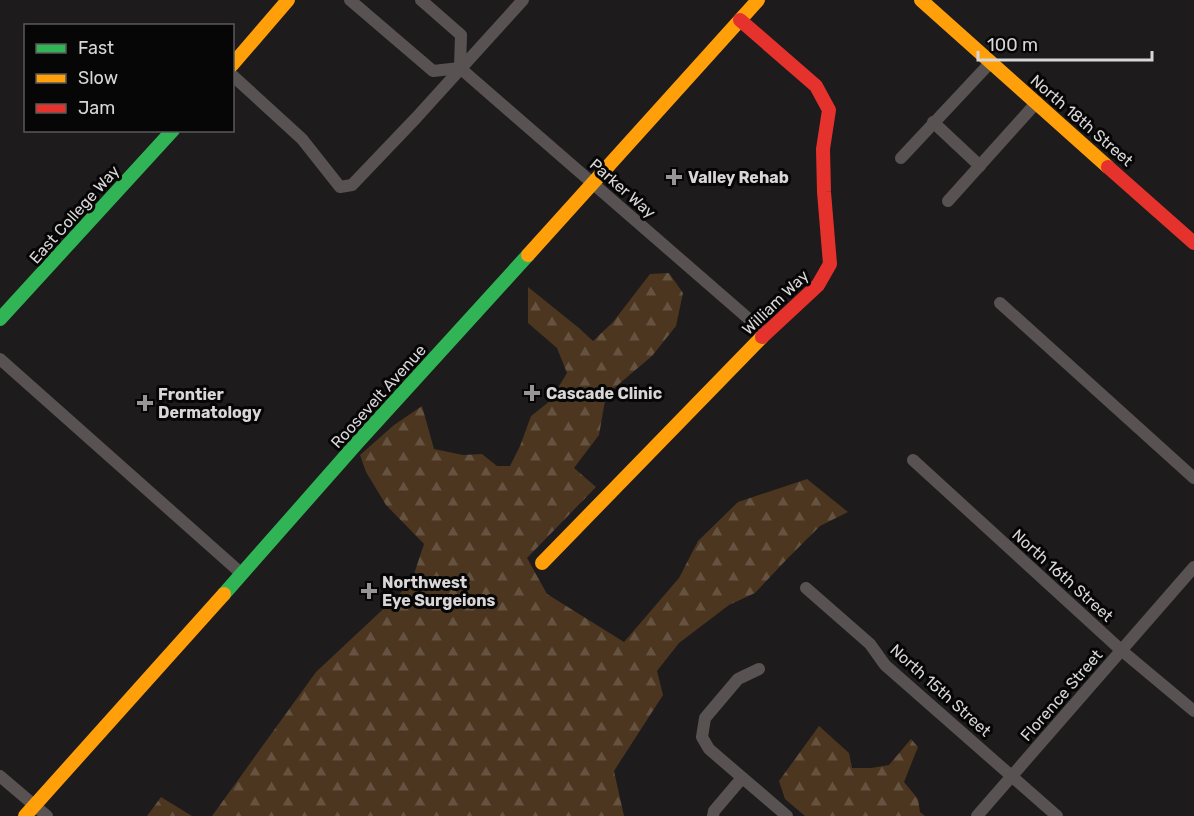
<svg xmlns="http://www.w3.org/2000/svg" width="1194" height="816" viewBox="0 0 1194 816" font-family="Rubik,sans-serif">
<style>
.forest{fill:url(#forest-firs)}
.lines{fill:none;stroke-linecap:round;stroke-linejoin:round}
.street{stroke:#585352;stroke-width:12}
.fast{stroke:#30b455;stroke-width:14}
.slow{stroke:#ff9f0a;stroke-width:14}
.jam{stroke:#e5322d;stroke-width:14}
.poi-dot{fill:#979595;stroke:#070606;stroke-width:2}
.labels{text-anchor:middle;stroke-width:6;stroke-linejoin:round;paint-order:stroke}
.street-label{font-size:16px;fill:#d8d6d6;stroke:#070606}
.poi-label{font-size:16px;font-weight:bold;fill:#d8d6d6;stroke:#070606;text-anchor:start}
</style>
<defs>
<pattern id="forest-firs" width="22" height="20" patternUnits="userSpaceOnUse" patternTransform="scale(1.5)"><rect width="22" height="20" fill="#4c3620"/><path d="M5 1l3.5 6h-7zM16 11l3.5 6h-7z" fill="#655240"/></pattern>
</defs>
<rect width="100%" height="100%" fill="#1d1b1c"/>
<g class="forest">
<path d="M669 273 683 293 676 326 652 356 606 395 599 435 574 468 596 487 527 558 547 594 624 642 679 578 698 541 738 502 807 479 848 512 820 526 787 559 755 593 729 605 679 643 657 671 663 695 614 771 624 816H212L316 672 411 583 424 544 386 505 366 472 360 455 394 425 422 406 434 449 463 455 482 454 497 466H510L520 446 531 416 550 401 567 373 557 348 528 323V287L579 328 593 341 613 322 650 274Z"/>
<path d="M819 726 849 753 852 768H871L889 765 911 739 918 747 904 782 918 799 920 812 925 816H805L785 799 779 781Z"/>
<path d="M161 797 192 816H147Z"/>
</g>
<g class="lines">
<g class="street">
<path d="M350 0 433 71 460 68 765 333"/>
<path d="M421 0 461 35 460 68"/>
<path d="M232 75 302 139 340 187 352 185 416 118 523 0"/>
<path d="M933 122 980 166"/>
<path d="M901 158 991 62"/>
<path d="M948 201 1037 102"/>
<path d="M1000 303 1194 478"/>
<path d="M0 359 242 574"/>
<path d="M913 460 1121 650 1194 711"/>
<path d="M806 588 870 644 885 665 1057 816"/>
<path d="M759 669 738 679 705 718 702 737 709 749 787 816"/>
<path d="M0 776 47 816"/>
<path d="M713 816 714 811 742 778"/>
<path d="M977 816 1194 567"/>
</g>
<g class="fast">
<path d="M0 319 173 130"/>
<path d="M224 594 357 443 528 255"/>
</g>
<g class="slow">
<path d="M921 0 1108 167"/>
<path d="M232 65 288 0"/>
<path d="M528 255 758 0"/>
<path d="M542 563 762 337"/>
<path d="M25 816 224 594"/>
</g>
<g class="jam">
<path d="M740 20 816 86 829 110 823 149 824 192 830 264 818 285 762 337"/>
<path d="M1108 167 1194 243"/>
</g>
</g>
<g class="poi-dot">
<path d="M671 168h6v6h6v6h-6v6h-6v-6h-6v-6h6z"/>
<path d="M529 384h6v6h6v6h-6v6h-6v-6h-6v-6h6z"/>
<path d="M142 394h6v6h6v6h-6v6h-6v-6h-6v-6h6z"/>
<path d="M366 582h6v6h6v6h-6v6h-6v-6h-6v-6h6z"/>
</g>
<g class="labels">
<g class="street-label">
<text transform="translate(1082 120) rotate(41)" y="6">North 18th Street</text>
<text transform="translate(623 188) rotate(41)" y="6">Parker Way</text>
<text transform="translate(74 214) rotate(-48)" y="6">East College Way</text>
<text transform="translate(775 302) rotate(-44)" y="6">William Way</text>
<text transform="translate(378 396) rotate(-48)" y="6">Roosevelt Avenue</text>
<text transform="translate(1063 575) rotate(42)" y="6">North 16th Street</text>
<text transform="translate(941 690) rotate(42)" y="6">North 15th Street</text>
<text transform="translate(1061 695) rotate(-49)" y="6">Florence Street</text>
</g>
<g class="poi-label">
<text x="688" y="183">Valley Rehab</text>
<text x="546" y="399">Cascade Clinic</text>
<text x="158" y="400">Frontier<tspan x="158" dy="18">Dermatology</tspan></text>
<text x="382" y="588">Northwest<tspan x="382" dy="18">Eye Surgeions</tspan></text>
</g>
</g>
<rect x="24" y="24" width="210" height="108" fill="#070606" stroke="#5b5959" stroke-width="1.5"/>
<rect x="36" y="44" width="30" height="9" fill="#30b455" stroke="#5b5959" stroke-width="1.5"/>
<text x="78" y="54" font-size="18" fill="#d8d6d6">Fast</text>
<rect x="36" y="74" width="30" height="9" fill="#ff9f0a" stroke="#5b5959" stroke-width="1.5"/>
<text x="78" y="84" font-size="18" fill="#d8d6d6">Slow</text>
<rect x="36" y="104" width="30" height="9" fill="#e5322d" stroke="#5b5959" stroke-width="1.5"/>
<text x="78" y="114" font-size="18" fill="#d8d6d6">Jam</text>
<path d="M978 51v9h174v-9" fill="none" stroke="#d8d6d6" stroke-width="3"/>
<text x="987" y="51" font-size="18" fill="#d8d6d6" stroke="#070606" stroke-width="4.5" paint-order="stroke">100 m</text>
</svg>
